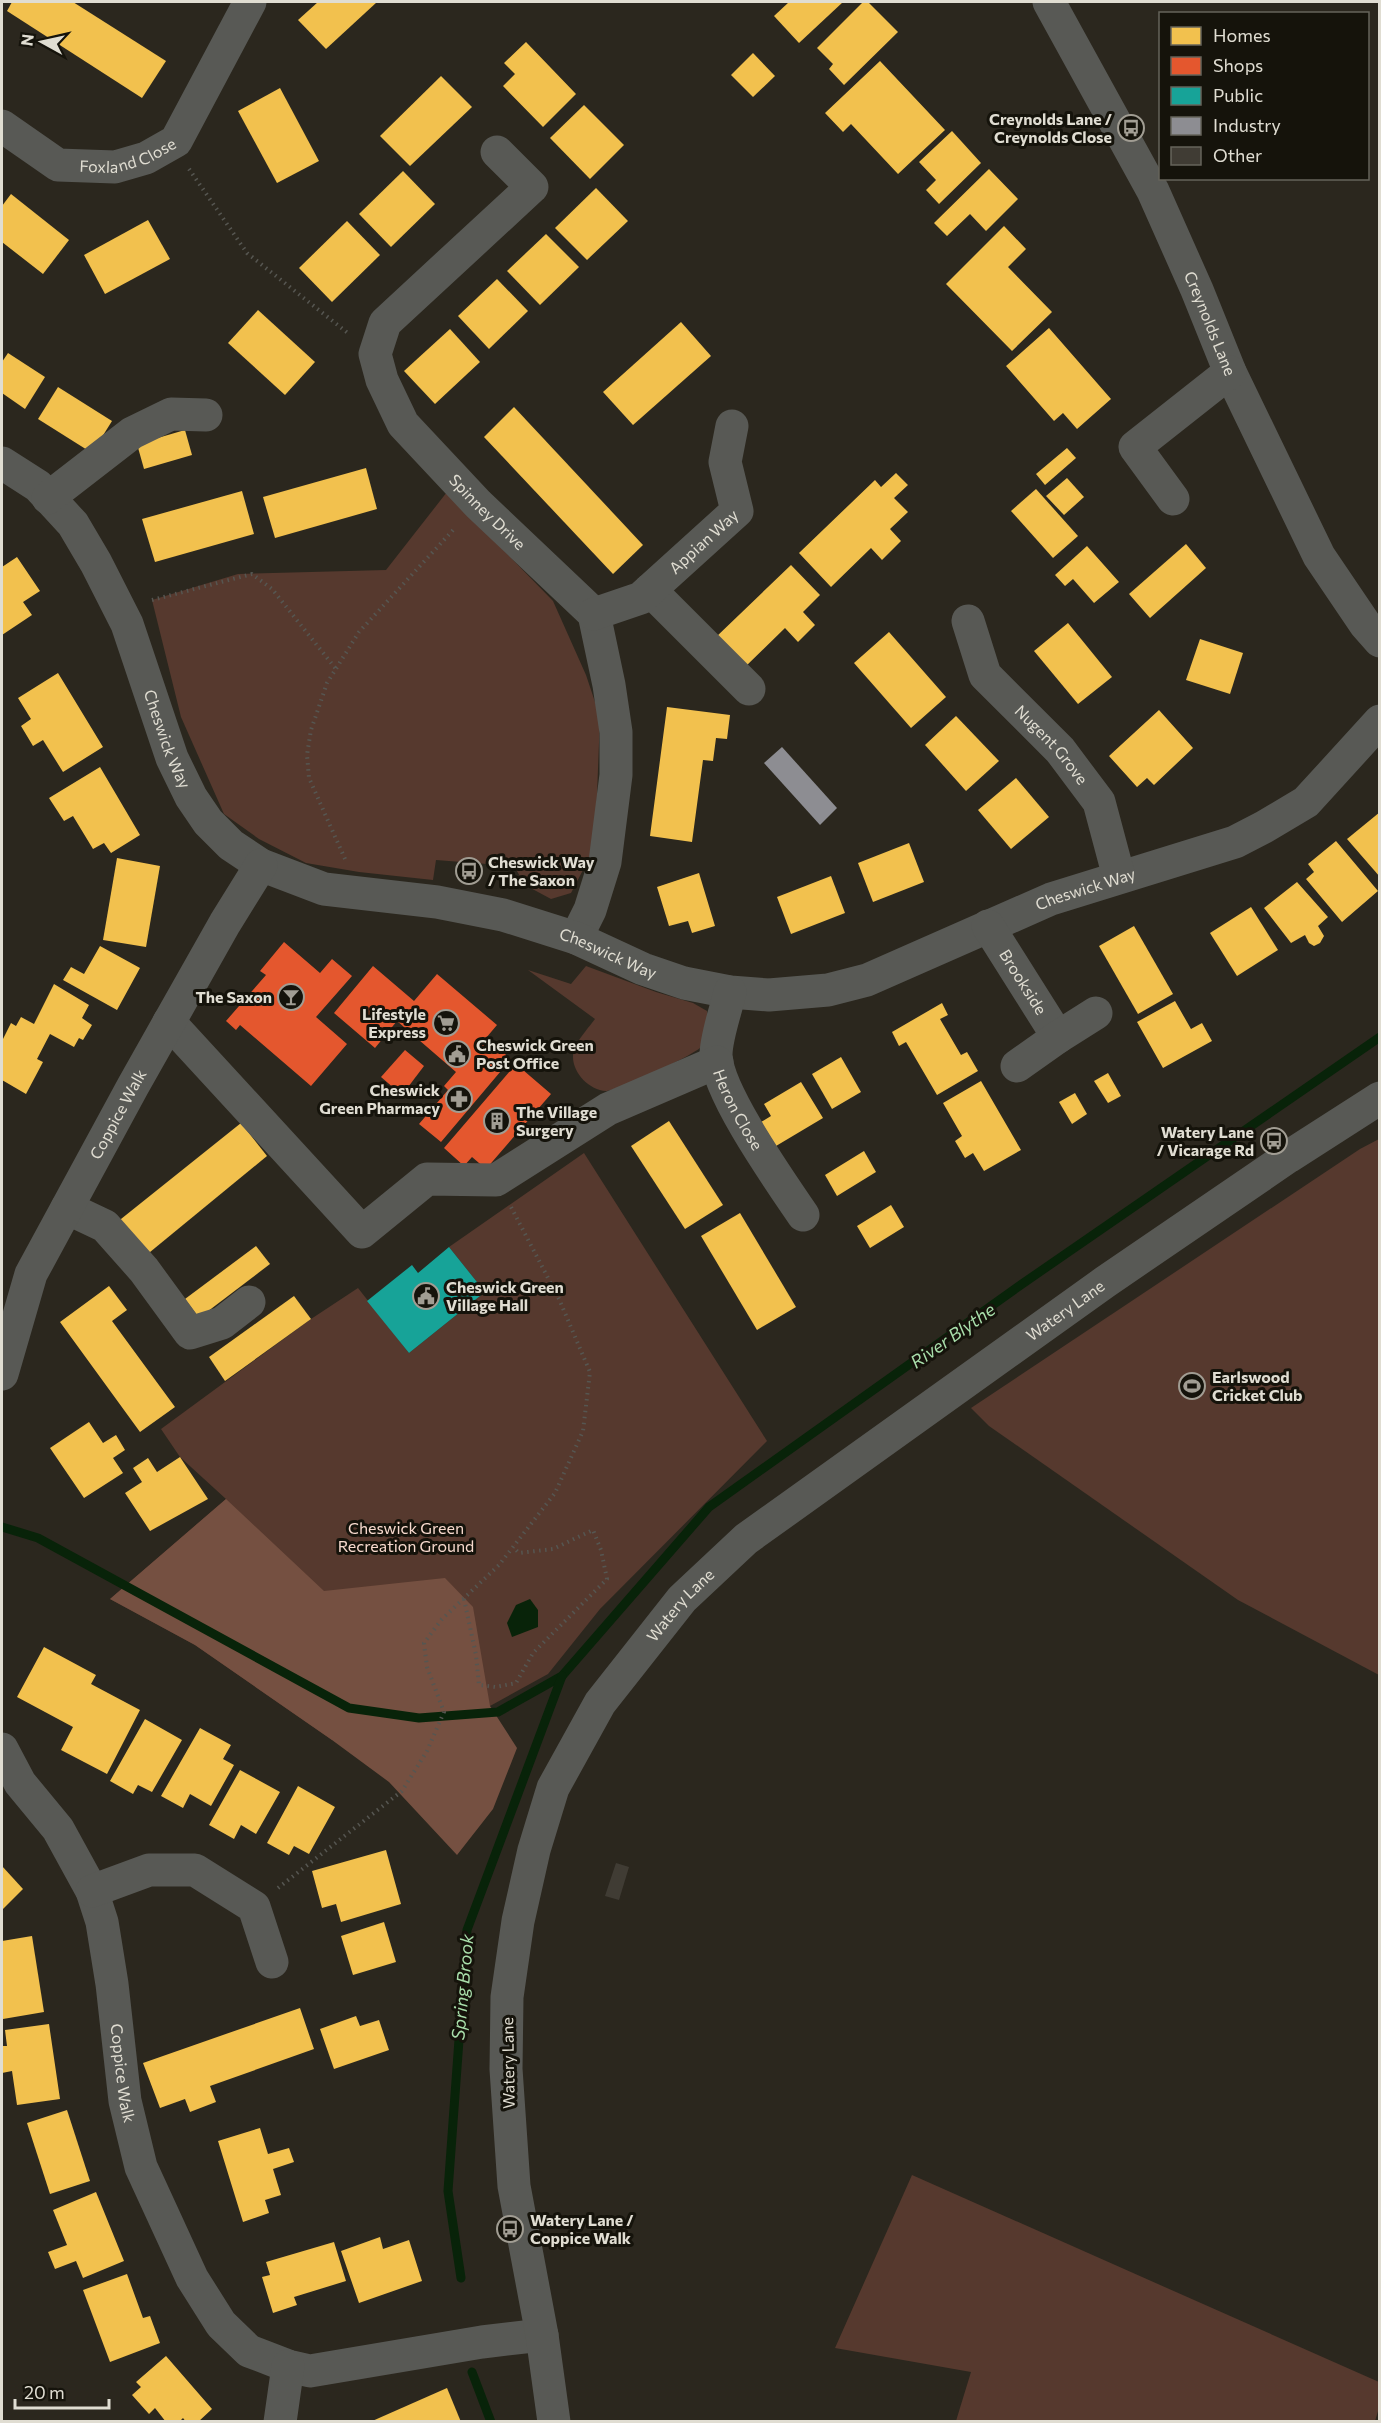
<svg xmlns="http://www.w3.org/2000/svg" width="1381" height="2423" viewBox="0 0 1381 2423" font-family="Commissioner,sans-serif">
<style>
.green{fill:#56392e}
.forest{fill:#755041}
.water{fill:#082309}
.homes{fill:#f2c14e}
.shops{fill:#e4572e}
.public{fill:#17a398}
.industry{fill:#8d8d92}
.lines{fill:none;stroke-linecap:round;stroke-linejoin:round}
.stream{stroke:#082309;stroke-width:9}
.building{fill:#403c34}
.path{stroke:#565651;stroke-width:4;stroke-dasharray:1.5 4.5;stroke-linecap:butt}
.minor{stroke:#585955;stroke-width:33}
.labels{text-anchor:middle;stroke-width:6;stroke-linejoin:round;paint-order:stroke}
.poi-label{font-size:16px;font-weight:bold;fill:#e0ddd2;stroke:#15130b;text-anchor:start}
.street-label{font-size:16px;fill:#e0ddd2;stroke:#15130b}
.park-label{font-size:16px;fill:#f8dace;stroke:#15130b}
.water-label{font-size:18px;font-style:italic;fill:#a8deaa;stroke:#15130b}
</style>
<rect width="100%" height="100%" fill="#2b271e"/>
<g class="green">
<path d="M447 492 553 601 586 675 600 717 595 847 571 893 551 899 525 885 514 866 436 860 433 880 359 872 306 863 259 839 224 814 181 717 152 600 238 574 386 570Z"/>
<path d="M586 966 656 992 693 1003 707 1011C709 1025 711 1033 702 1046 697 1054 617 1091 606 1091 586 1090 565 1065 576 1045 581 1036 589 1027 595 1019L528 970 571 984Z"/>
<path d="M1379 1139V1675L1238 1600 989 1426 971 1408 1360 1149Z"/>
<path d="M584 1153 767 1441 600 1609 548 1674 490 1706 332 1740 195 1645 110 1599 226 1499 180 1457 161 1429 311 1319 358 1288 409 1353 485 1292 449 1247Z"/>
<path d="M912 2175 1379 2382V2408L1375 2421H956L971 2372 835 2348Z"/>
</g>
<path class="forest" d="M226 1499 324 1591 445 1578 473 1607 490 1706 517 1748 493 1809 457 1855 389 1782 332 1740 195 1645 110 1599Z"/>
<path class="water" d="M530 1599 538 1610V1627L512 1637 507 1623 516 1605Z"/>
<g class="homes">
<path d="M12 2H73L166 61 142 98 7 11Z"/>
<path d="M318 2H377L326 49 298 20Z"/>
<path d="M789 2H843L799 43 774 16Z"/>
<path d="M863 2H868L898 32 844 85 829 69 833 64 817 48Z"/>
<path d="M526 42 576 94 543 127 503 86 515 74 504 63Z"/>
<path d="M753 53 775 76 753 97 731 75Z"/>
<path d="M880 61 945 130 898 174 851 124 843 132 825 113Z"/>
<path d="M441 76 472 107 410 166 380 136Z"/>
<path d="M280 88 319 161 277 183 238 111Z"/>
<path d="M584 105 624 145 590 179 550 138Z"/>
<path d="M952 131 981 163 939 204 926 190 936 180 919 162Z"/>
<path d="M989 169 1018 199 986 231 970 214 947 236 934 223Z"/>
<path d="M403 171 435 204 391 247 359 214Z"/>
<path d="M596 188 628 221 587 260 555 228Z"/>
<path d="M11 194 69 240 43 274 2 242V206Z"/>
<path d="M148 220 170 259 105 294 84 255Z"/>
<path d="M347 221 380 255 332 302 299 268Z"/>
<path d="M1004 226 1026 249 1008 267 1052 312 1012 351 946 284Z"/>
<path d="M546 234 579 267 540 305 507 271Z"/>
<path d="M497 279 528 311 489 349 458 316Z"/>
<path d="M258 310 315 362 285 395 228 343Z"/>
<path d="M681 322 711 356 633 425 603 392Z"/>
<path d="M1049 328 1111 399 1077 429 1063 413 1054 421 1006 366Z"/>
<path d="M450 329 480 362 435 404 404 371Z"/>
<path d="M8 353 45 377 25 409 2 393V362Z"/>
<path d="M58 387 112 421 92 453 38 419Z"/>
<path d="M514 407 643 545 613 574 484 437Z"/>
<path d="M185 430 192 455 144 469 137 444Z"/>
<path d="M1067 448 1076 458 1045 485 1036 474Z"/>
<path d="M366 468 377 509 275 538 263 497Z"/>
<path d="M896 473 908 485 894 498 908 512 890 529 901 541 882 560 871 548 831 587 799 553 875 480 881 487Z"/>
<path d="M1067 478 1084 497 1064 515 1046 496Z"/>
<path d="M1036 489 1078 536 1053 558 1011 511Z"/>
<path d="M242 491 254 534 155 562 142 519Z"/>
<path d="M1186 544 1206 568 1150 618 1129 594Z"/>
<path d="M1087 546 1119 582 1094 603 1073 579 1065 586 1055 575Z"/>
<path d="M17 557 40 591 23 602 32 615 2 635V567Z"/>
<path d="M791 565 820 595 803 612 815 625 798 642 785 628 744 668 715 638Z"/>
<path d="M1068 623 1112 677 1078 704 1034 651Z"/>
<path d="M889 632 946 697 911 728 854 663Z"/>
<path d="M1200 639 1243 653 1230 694 1186 680Z"/>
<path d="M58 673 103 747 63 772 43 740 33 746 21 726 31 719 18 698Z"/>
<path d="M667 707 730 715 727 739 716 738 713 761 703 760 692 842 650 836Z"/>
<path d="M1159 710 1193 748 1154 785 1147 778 1137 787 1109 756Z"/>
<path d="M956 716 999 761 966 791 925 745Z"/>
<path d="M100 767 140 835 111 853 104 843 93 849 73 816 64 821 49 798Z"/>
<path d="M1016 778 1049 817 1011 849 978 810Z"/>
<path d="M1380 812V877L1347 839Z"/>
<path d="M1336 841 1378 891 1342 922 1306 879 1314 872 1308 864Z"/>
<path d="M909 843 924 882 873 902 858 863Z"/>
<path d="M117 858 160 866 146 947 103 940Z"/>
<path d="M699 873 715 926 692 933 688 921 669 926 657 887Z"/>
<path d="M831 876 845 913 791 934 777 897Z"/>
<path d="M1297 882 1328 917 1318 926 1324 936 1320 943 1314 946 1309 943 1305 935 1291 943 1264 908Z"/>
<path d="M1251 907 1278 950 1237 976 1210 933Z"/>
<path d="M1134 926 1173 994 1138 1014 1099 946Z"/>
<path d="M100 946 140 968 117 1010 63 980 71 967 84 974Z"/>
<path d="M54 984 89 1005 82 1018 92 1025 83 1040 79 1038 74 1047 50 1034 37 1059 43 1062 26 1094 2 1080V1041L11 1023 16 1026 21 1017 34 1024Z"/>
<path d="M1175 1001 1191 1029 1202 1023 1212 1041 1163 1068 1137 1022Z"/>
<path d="M942 1003 948 1015 940 1019 961 1055 967 1052 978 1071 937 1095 906 1042 899 1046 892 1032Z"/>
<path d="M841 1057 861 1092 832 1109 812 1074Z"/>
<path d="M1108 1073 1121 1096 1108 1103 1094 1081Z"/>
<path d="M981 1081 1021 1150 984 1171 973 1153 965 1158 955 1141 962 1136 943 1103Z"/>
<path d="M801 1082 823 1118 776 1146 761 1122 771 1116 764 1104Z"/>
<path d="M1075 1093 1087 1114 1072 1124 1059 1102Z"/>
<path d="M669 1121 723 1205 685 1229 631 1146Z"/>
<path d="M241 1123 267 1156 144 1257 116 1223Z"/>
<path d="M864 1151 876 1172 837 1196 825 1175Z"/>
<path d="M891 1205 904 1227 870 1248 857 1226Z"/>
<path d="M740 1213 796 1307 757 1330 701 1236Z"/>
<path d="M256 1246 270 1264 199 1318 185 1299Z"/>
<path d="M109 1286 127 1310 112 1321 175 1407 140 1432 60 1322Z"/>
<path d="M294 1296 311 1319 225 1381 209 1357Z"/>
<path d="M89 1422 103 1443 116 1435 125 1450 113 1458 123 1473 84 1498 50 1448Z"/>
<path d="M180 1457 208 1499 150 1531 125 1493 142 1482 133 1468 148 1458 157 1472Z"/>
<path d="M44 1647 96 1675 91 1684 140 1710 107 1774 61 1750 73 1727 17 1697Z"/>
<path d="M145 1719 182 1740 152 1792 138 1785 133 1794 110 1781Z"/>
<path d="M200 1728 231 1745 223 1759 234 1765 211 1806 190 1794 183 1808 161 1796Z"/>
<path d="M240 1770 280 1792 256 1834 241 1825 234 1839 209 1825Z"/>
<path d="M298 1786 335 1807 309 1854 294 1846 289 1855 267 1843Z"/>
<path d="M386 1850 401 1904 341 1922 336 1904 322 1908 312 1871Z"/>
<path d="M2 1866 23 1889 2 1910Z"/>
<path d="M384 1922 396 1962 353 1975 341 1936Z"/>
<path d="M32 1936 44 2012 3 2019 2 1941Z"/>
<path d="M300 2008 314 2049 210 2086 216 2102 190 2112 185 2099 160 2108 143 2063Z"/>
<path d="M356 2016 360 2026 379 2020 389 2050 334 2069 320 2029Z"/>
<path d="M49 2024 60 2099 17 2105 12 2071 2 2073V2046H7L5 2030Z"/>
<path d="M67 2110 90 2181 50 2194 27 2123Z"/>
<path d="M260 2128 268 2154 289 2148 294 2162 273 2169 281 2195 265 2200 269 2213 243 2222 218 2141Z"/>
<path d="M96 2192 124 2261 83 2278 76 2261 55 2269 48 2252 67 2245 53 2210Z"/>
<path d="M380 2237 383 2249 409 2240 422 2281 359 2303 341 2251Z"/>
<path d="M334 2242 346 2281 294 2297 297 2305 273 2313 262 2277 270 2275 266 2262Z"/>
<path d="M127 2274 143 2318 150 2316 160 2343 110 2362 83 2290Z"/>
<path d="M166 2356 212 2409 198 2422H186L183 2418 179 2422H166L155 2408 149 2414 132 2395 141 2387 136 2382Z"/>
<path d="M447 2388 461 2422H370Z"/>
</g>
<g class="shops">
<path d="M284 942 320 973 332 959 352 976 316 1017 347 1044 311 1086 240 1025 236 1030 226 1021 266 975 260 971Z"/>
<path d="M373 966 414 1001 437 974 497 1025 486 1038 511 1059 441 1142 419 1124 448 1090 444 1086 456 1072 397 1021 375 1048 334 1013Z"/>
<path d="M405 1050 424 1066 402 1095 381 1077Z"/>
<path d="M516 1064 551 1094 486 1169 472 1157 464 1166 444 1148Z"/>
</g>
<path class="public" d="M449 1247 485 1292 409 1353 367 1301 412 1265 418 1273Z"/>
<path class="industry" d="M782 747 837 808 820 825 764 763Z"/>
<g class="lines">
<g class="stream">
<path d="M2 1527 38 1538 349 1708 419 1718 498 1712 562 1676 709 1507 1022 1284 1380 1037"/>
<path d="M461 2278 448 2191 467 1930 562 1676"/>
<path d="M472 2372 491 2422"/>
</g>
</g>
<path class="building" d="M616 1863 629 1867 619 1900 605 1896Z"/>
<g class="lines">
<g class="path">
<path d="M189 169 247 253 349 334"/>
<path d="M152 600 252 574 272 589 336 669"/>
<path d="M345 859 309 778 307 755 311 730 327 683 359 632 455 528"/>
<path d="M464 1599 476 1655 479 1685 496 1687 516 1683 533 1653 607 1579 601 1550 593 1530 553 1549 519 1553 513 1547"/>
<path d="M278 1888 402 1791 427 1751 444 1712 427 1667 424 1643 442 1619 499 1565 555 1493 583 1431 590 1372 559 1299 511 1207"/>
</g>
<g class="minor">
<path id="s1" d="M1049 2 1153 191 1197 290 1230 372 1319 556 1365 624 1380 641"/>
<path id="s2" d="M2 126 58 165 115 167 146 158 176 141 250 2"/>
<path id="s3" d="M497 152 532 187 385 323 375 354 382 380 403 424 478 504 594 614 609 685 616 732V775L605 862 590 910 576 938"/>
<path id="s4" d="M2 463 38 486 73 524 96 563 127 624 172 758 191 797 208 822 231 845 261 865 324 889 437 902 503 915 576 938 643 969 684 983 730 992 769 995 828 990 867 980 1051 899 1235 842 1264 827 1306 802 1380 721"/>
<path d="M48 498 132 433 171 414 206 415"/>
<path d="M1173 499 1135 447 1230 372"/>
<path d="M650 590 749 689"/>
<path id="s5" d="M594 614 641 598 737 511 725 462 732 426"/>
<path id="s6" d="M968 621 985 675 1060 750 1099 802 1119 877"/>
<path id="s7" d="M988 926 1058 1037"/>
<path id="s8" d="M730 992C726 1010 716 1037 716 1055 717 1092 780 1181 803 1215"/>
<path d="M169 1022 362 1232 427 1179 496 1180 608 1109 717 1062"/>
<path d="M1017 1066 1058 1037 1096 1013"/>
<path d="M67 1208 105 1226 144 1270 190 1333 222 1323 249 1302"/>
<path id="s9" d="M2 1374 31 1274 133 1086 225 923 261 865"/>
<path id="s10" d="M2 1749 20 1783 58 1829 92 1891 102 1922 112 1984 125 2101 141 2167 192 2278 221 2324 249 2351 288 2366 310 2371 482 2342 542 2335"/>
<path d="M92 1891 149 1870H195L254 1907 272 1962"/>
<path d="M280 2422 288 2366"/>
<path id="s11" d="M554 2422 542 2335 514 2186 506 2069 507 1997 518 1921 534 1850 553 1788 600 1703 682 1599 746 1539 1105 1282 1288 1157 1380 1098"/>
</g>
</g>
<defs>
<symbol id="bus-ring" viewBox="-11 -11 22 22"><circle r="9.5" fill="#15130b" stroke="#a19d93" stroke-width="1.5"/><path d="M-5-6H5V4H4V6H2V4H-2V6H-4V4H-5ZM-3.5-4V0h7V-4ZM-3.5 1.2v1.5H-2V1.2ZM2 1.2v1.5H3.5V1.2Z" fill="#a19d93"/></symbol>
<symbol id="bar-ring" viewBox="-11 -11 22 22"><circle r="9.5" fill="#15130b" stroke="#a19d93" stroke-width="1.5"/><path d="M-6-5H6L.8 .8V4.5H3.5V6h-7V4.5H-.8V.8Z" fill="#a19d93"/></symbol>
<symbol id="supermarket-ring" viewBox="-11 -11 22 22"><circle r="9.5" fill="#15130b" stroke="#a19d93" stroke-width="1.5"/><path d="M-6-5.5h2.5l.6 2H6L4.5 2H-2.5L-4.4-4H-6ZM-1.5 3.2a1.3 1.3 0 1 0 .1 0ZM3 3.2a1.3 1.3 0 1 0 .1 0Z" fill="#a19d93"/></symbol>
<symbol id="civic-ring" viewBox="-11 -11 22 22"><circle r="9.5" fill="#15130b" stroke="#a19d93" stroke-width="1.5"/><path d="M-.6-6.5H3V-4.5H.6V-3L4-1V1h2V6H-6V1h2V-1L-.6-3ZM-1.2 2.5V6h2.4V2.5Z" fill="#a19d93"/></symbol>
<symbol id="pharmacy-ring" viewBox="-11 -11 22 22"><circle r="9.5" fill="#15130b" stroke="#a19d93" stroke-width="1.5"/><path d="M-2-6h4v4h4v4h-4v4h-4v-4h-4v-4h4Z" fill="#a19d93"/></symbol>
<symbol id="building-ring" viewBox="-11 -11 22 22"><circle r="9.5" fill="#15130b" stroke="#a19d93" stroke-width="1.5"/><path d="M-4-6H4V6H1V3H-1V6H-4ZM-2.5-4.3h1.7v1.8h-1.7ZM.8-4.3h1.7v1.8H.8ZM-2.5-1h1.7V.8h-1.7ZM.8-1h1.7V.8H.8Z" fill="#a19d93"/></symbol>
<symbol id="stadium-ring" viewBox="-11 -11 22 22"><circle r="9.5" fill="#15130b" stroke="#a19d93" stroke-width="1.5"/><path d="M0-5a6.5 5 0 1 0 0 10a6.5 5 0 1 0 0-10ZM-3.5-1.8h7v3.6h-7Z" fill="#a19d93"/></symbol>
</defs>
<g fill-rule="evenodd">
<use href="#bus-ring" x="1116" y="113" width="30" height="30"/>
<use href="#bus-ring" x="454" y="856" width="30" height="30"/>
<use href="#bar-ring" x="276" y="982" width="30" height="30"/>
<use href="#supermarket-ring" x="431" y="1008" width="30" height="30"/>
<use href="#civic-ring" x="442" y="1039" width="30" height="30"/>
<use href="#pharmacy-ring" x="444" y="1084" width="30" height="30"/>
<use href="#building-ring" x="482" y="1106" width="30" height="30"/>
<use href="#bus-ring" x="1259" y="1126" width="30" height="30"/>
<use href="#civic-ring" x="411" y="1281" width="30" height="30"/>
<use href="#stadium-ring" x="1177" y="1371" width="30" height="30"/>
<use href="#bus-ring" x="495" y="2214" width="30" height="30"/>
</g>
<g class="labels">
<g class="poi-label">
<text x="1112" y="125" text-anchor="end">Creynolds Lane /<tspan x="1112" dy="18">Creynolds Close</tspan></text>
<text x="488" y="868">Cheswick Way<tspan x="488" dy="18">/ The Saxon</tspan></text>
<text x="272" y="1003" text-anchor="end">The Saxon</text>
<text x="426" y="1020" text-anchor="end">Lifestyle<tspan x="426" dy="18">Express</tspan></text>
<text x="476" y="1051">Cheswick Green<tspan x="476" dy="18">Post Office</tspan></text>
<text x="440" y="1096" text-anchor="end">Cheswick<tspan x="440" dy="18">Green Pharmacy</tspan></text>
<text x="516" y="1118">The Village<tspan x="516" dy="18">Surgery</tspan></text>
<text x="1254" y="1138" text-anchor="end">Watery Lane<tspan x="1254" dy="18">/ Vicarage Rd</tspan></text>
<text x="446" y="1293">Cheswick Green<tspan x="446" dy="18">Village Hall</tspan></text>
<text x="1212" y="1383">Earlswood<tspan x="1212" dy="18">Cricket Club</tspan></text>
<text x="530" y="2226">Watery Lane /<tspan x="530" dy="18">Coppice Walk</tspan></text>
</g>
<g class="street-label">
<text dy="6" stroke="none"><textPath href="#s2" startOffset="140">Foxland Close</textPath></text>
<text dy="6" stroke="none"><textPath href="#s1" startOffset="360">Creynolds Lane</textPath></text>
<text dy="6" stroke="none"><textPath href="#s3" startOffset="480">Spinney Drive</textPath></text>
<text dy="6" stroke="none"><textPath href="#s5" startOffset="134">Appian Way</textPath></text>
<text dy="6" stroke="none"><textPath href="#s4" startOffset="330">Cheswick Way</textPath></text>
<text dy="6" stroke="none"><textPath href="#s6" startOffset="153">Nugent Grove</textPath></text>
<text dy="6" stroke="none"><textPath href="#s4" startOffset="1356">Cheswick Way</textPath></text>
<text dy="6" stroke="none"><textPath href="#s4" startOffset="852">Cheswick Way</textPath></text>
<text dy="6" stroke="none"><textPath href="#s7" startOffset="66">Brookside</textPath></text>
<text dy="6" stroke="none"><textPath href="#s8" startOffset="124">Heron Close</textPath></text>
<text dy="6" stroke="none"><textPath href="#s9" startOffset="286">Coppice Walk</textPath></text>
<text dy="6" stroke="none"><textPath href="#s11" startOffset="1353">Watery Lane</textPath></text>
<text dy="6" stroke="none"><textPath href="#s11" startOffset="867">Watery Lane</textPath></text>
<text transform="translate(508 2063) rotate(-91)" y="6">Watery Lane</text>
<text dy="6" stroke="none"><textPath href="#s10" startOffset="354">Coppice Walk</textPath></text>
</g>
<g class="park-label">
<text x="406" y="1534">Cheswick Green<tspan x="406" dy="18">Recreation Ground</tspan></text>
</g>
<g class="water-label">
<text transform="translate(953 1336) rotate(-35)" y="6">River Blythe</text>
<text transform="translate(463 1987) rotate(-85)" y="6">Spring Brook</text>
</g>
</g>
<rect width="1381" height="2423" fill="none" stroke="#e0ddd2" stroke-width="6"/>
<rect x="1159" y="12" width="210" height="168" fill="#15130b" stroke="#66645b" stroke-width="1.5"/>
<rect x="1171" y="27" width="30" height="18" fill="#f2c14e" stroke="#66645b" stroke-width="1.5"/>
<text x="1213" y="42" font-size="18" fill="#e0ddd2">Homes</text>
<rect x="1171" y="57" width="30" height="18" fill="#e4572e" stroke="#66645b" stroke-width="1.5"/>
<text x="1213" y="72" font-size="18" fill="#e0ddd2">Shops</text>
<rect x="1171" y="87" width="30" height="18" fill="#17a398" stroke="#66645b" stroke-width="1.5"/>
<text x="1213" y="102" font-size="18" fill="#e0ddd2">Public</text>
<rect x="1171" y="117" width="30" height="18" fill="#8d8d92" stroke="#66645b" stroke-width="1.5"/>
<text x="1213" y="132" font-size="18" fill="#e0ddd2">Industry</text>
<rect x="1171" y="147" width="30" height="18" fill="#403c34" stroke="#66645b" stroke-width="1.5"/>
<text x="1213" y="162" font-size="18" fill="#e0ddd2">Other</text>
<g transform="translate(42 42) rotate(278)" stroke="#15130b" stroke-width="4.5" paint-order="stroke">
<path d="M0-4.5L10 22L0 15L-10 22Z" fill="#e0ddd2"/>
<text y="-9" font-size="16" font-weight="bold" text-anchor="middle" fill="#e0ddd2">N</text>
</g>
<path d="M15 2399v9h94v-9" fill="none" stroke="#e0ddd2" stroke-width="3"/>
<text x="24" y="2399" font-size="18" fill="#e0ddd2" stroke="#15130b" stroke-width="4.5" paint-order="stroke">20 m</text>
</svg>
